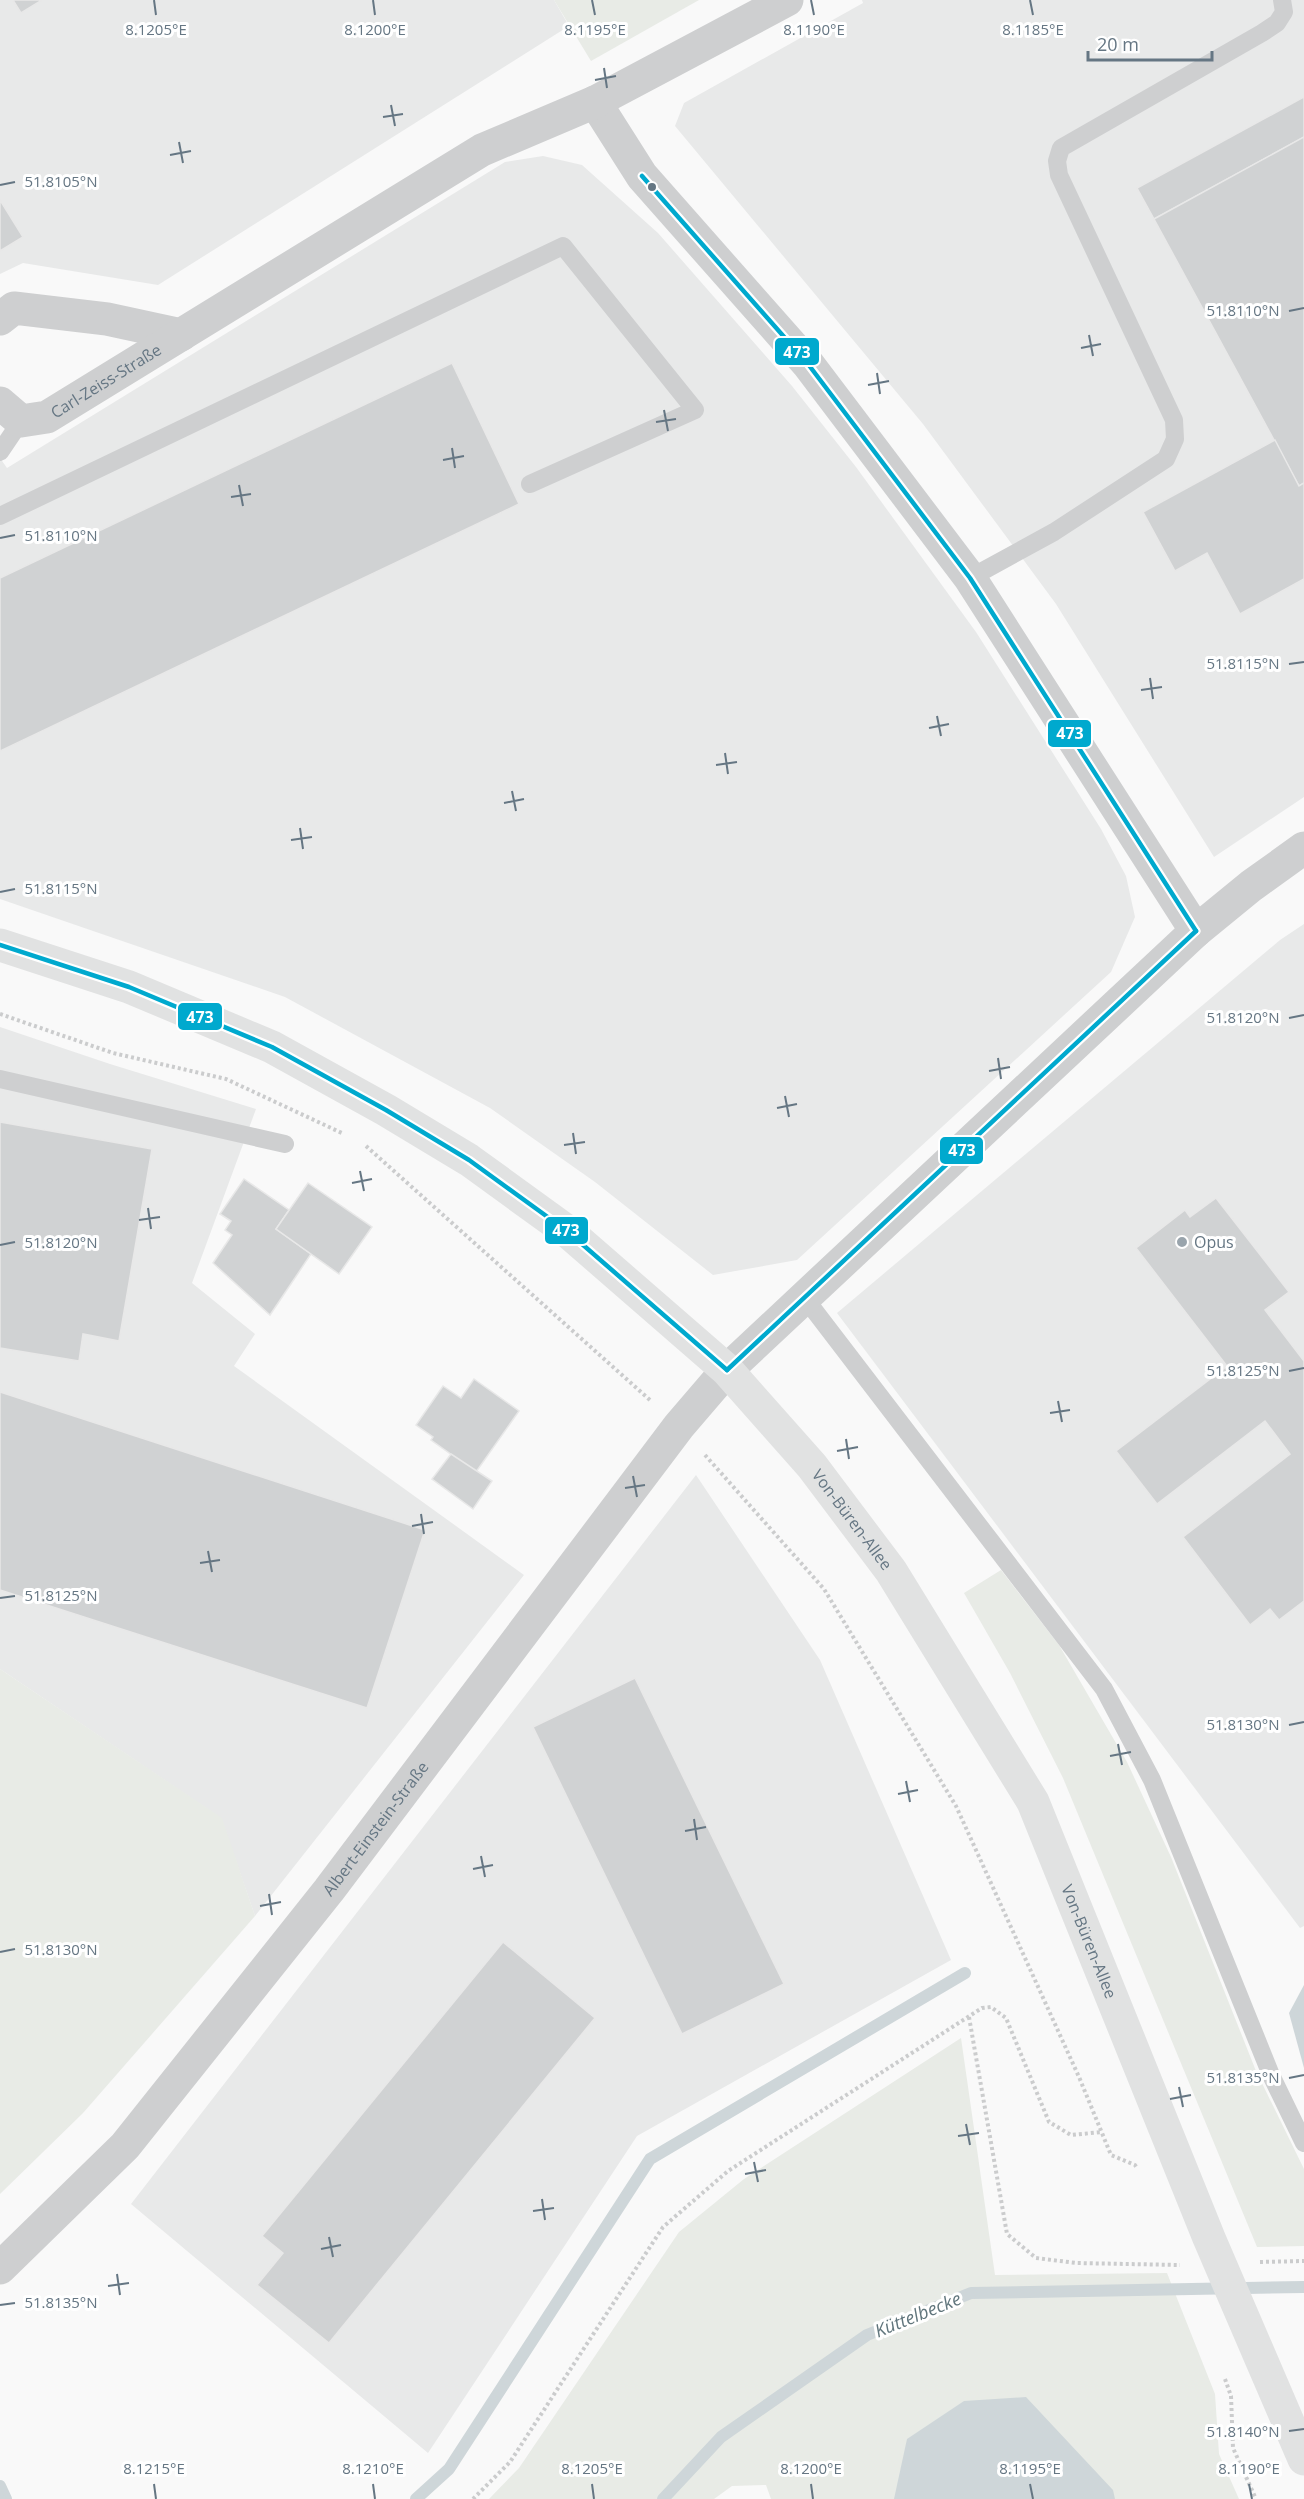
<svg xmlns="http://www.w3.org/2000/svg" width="1304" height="2499" viewBox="0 0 1304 2499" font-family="'Open Sans',sans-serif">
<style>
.built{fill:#e8e9e9}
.green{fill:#e8ebe6}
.water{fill:#ced6d9}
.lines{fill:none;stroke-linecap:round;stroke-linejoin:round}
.stream{stroke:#ced6d9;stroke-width:12}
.building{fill:#d0d2d3;stroke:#e8e8e8;stroke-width:1.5}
.path{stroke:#cbcccd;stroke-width:4;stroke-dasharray:3 3;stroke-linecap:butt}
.lane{stroke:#cecfd0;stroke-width:18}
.street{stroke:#cecfd0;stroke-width:33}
.secondary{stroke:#e1e2e2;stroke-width:33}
.bus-1-casing{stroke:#fff;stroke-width:9}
.bus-1{stroke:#00a9ce;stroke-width:4.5}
.ticks{fill:none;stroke:#657683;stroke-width:2}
.bus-dot{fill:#657683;stroke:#fff;stroke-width:2}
.poi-dot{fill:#99a4ac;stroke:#fff;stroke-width:2}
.labels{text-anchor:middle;stroke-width:6;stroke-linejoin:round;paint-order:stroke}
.street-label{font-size:16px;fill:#657683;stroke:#fff}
.poi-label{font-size:16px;fill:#657683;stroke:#fff;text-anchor:start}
.water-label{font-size:18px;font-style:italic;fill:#60757c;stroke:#fff}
.ticks-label{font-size:15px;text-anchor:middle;fill:#657683;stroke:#fff;stroke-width:6;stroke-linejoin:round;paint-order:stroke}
.line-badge{stroke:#fff;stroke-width:2}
.badge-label{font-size:16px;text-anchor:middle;font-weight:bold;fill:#fff}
</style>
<rect width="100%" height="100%" fill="#f9f9f9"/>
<g class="built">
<path d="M0 0H554L569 26 158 285 23 263 0 274Z"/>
<path d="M862 0H1304V797L1214 857 1056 604 923 424 675 126 684 103 863 3Z"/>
<path d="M543 156 582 165 658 233 792 386 856 467 976 632 1101 829 1126 876 1135 917 1111 972 797 1260 713 1275 595 1182 490 1108 285 997 0 899V458L7 468 505 162Z"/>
<path d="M1304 924V1926L1300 1928 837 1313 1280 940Z"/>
<path d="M0 1027 110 1064 256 1109 192 1283 255 1334 234 1366 524 1575 255 1916 221 1818 0 1669Z"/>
<path d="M696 1475 820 1660 951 1960 637 2136 428 2453 131 2204Z"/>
</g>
<g class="green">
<path d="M554 0H699L591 61Z"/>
<path d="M1001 1570 1059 1645 1127 1762 1171 1857 1256 2071 1304 2169V2246L1257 2247 1063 1778 1010 1673 964 1593Z"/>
<path d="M0 1669 222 1818 255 1916 83 2113 0 2194Z"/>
<path d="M961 2038 995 2275 1167 2273 1215 2394 1219 2454 1239 2499H771L766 2485 732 2486 714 2499H489L519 2468 679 2232 744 2179Z"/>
</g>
<g class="water">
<path d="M1304 1985V2068L1289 2013Z"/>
<path d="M1026 2397 1113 2490 1115 2499H894L907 2439 964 2401Z"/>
</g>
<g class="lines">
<g class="stream">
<path d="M0 2486 6 2499"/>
<path d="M416 2499 449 2469 650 2159 965 1973"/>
<path d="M663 2499 721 2437 867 2335 971 2293 1304 2287"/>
</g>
</g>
<g class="building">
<path d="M13 0H42L21 13Z"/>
<path d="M1304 97V137L1154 219 1137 188Z"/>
<path d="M1304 137V483L1299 486 1154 219Z"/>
<path d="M0 200 23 237 0 251Z"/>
<path d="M452 363 519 504 0 751V578Z"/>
<path d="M1275 440 1299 486 1304 483V579L1240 614 1207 553 1175 571 1143 512Z"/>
<path d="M0 1122 152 1149 119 1341 83 1334 79 1361 0 1348Z"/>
<path d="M244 1179 289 1210 276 1229 311 1254 270 1315 213 1263 232 1235 225 1230 231 1221 220 1214Z"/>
<path d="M308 1183 372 1227 339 1274 276 1229Z"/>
<path d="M1216 1198 1289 1292 1265 1310 1304 1361V1601L1279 1620 1270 1609 1250 1625 1183 1537 1290 1454 1265 1421 1157 1504 1116 1451 1227 1366 1136 1248 1185 1210 1190 1217Z"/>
<path d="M474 1379 519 1411 476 1472 431 1440 433 1437 416 1425 443 1386 461 1398Z"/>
<path d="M0 1392 425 1530 367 1708 0 1590Z"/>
<path d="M451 1454 492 1481 473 1509 432 1479Z"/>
<path d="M635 1678 784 1984 682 2034 533 1727Z"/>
<path d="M503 1942 595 2018 329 2343 257 2285 283 2253 262 2236Z"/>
</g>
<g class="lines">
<g class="path">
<path d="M0 1014 113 1053 226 1079 344 1134"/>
<path d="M366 1146 651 1401"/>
<path d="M705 1455 824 1589 956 1806 1079 2077 1111 2155 1135 2165 1137 2168"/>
<path d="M969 2017 1007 2234 1036 2258 1076 2263 1180 2265"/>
<path d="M1260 2262 1304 2261"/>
<path d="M1225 2379 1231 2396 1233 2448 1256 2499"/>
<path d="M473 2499 510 2462 663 2227 728 2171 982 2008 991 2007 1006 2018 1049 2122 1071 2135 1102 2132"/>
</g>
<g class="lane">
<path d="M0 452 21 421"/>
<path d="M0 516 563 246 695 410 530 484"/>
<path d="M970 578 1054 532 1166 459 1175 439 1174 420 1059 175 1057 161 1061 148 1262 33 1277 23 1284 12 1282 0"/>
<path d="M0 1079 285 1144"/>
<path d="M804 1297 1104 1689 1152 1780 1271 2075 1304 2143"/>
</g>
<g class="street">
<path d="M595 102 642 176 808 364 970 578 1196 931"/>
<path d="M0 319 14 308 107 319 181 335"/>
<path id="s1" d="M0 403 21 421 47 417 482 150 595 102 787 0"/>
<path id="s2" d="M0 2268 125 2146 329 1890 679 1426 727 1370 1196 931 1251 886 1304 848"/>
</g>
<path class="secondary" id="s3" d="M0 945 129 987 272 1047 386 1110 469 1160 567 1231 727 1370 812 1466 891 1571 1033 1802 1209 2238 1304 2459"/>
<defs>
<g id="bus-1">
<path d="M642 176 808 364 970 578 1196 931"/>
<path d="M0 945 129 987 272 1047 386 1110 469 1160 567 1231 727 1370"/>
<path d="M727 1370 1196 931"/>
</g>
</defs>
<use href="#bus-1" class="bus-1-casing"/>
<use href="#bus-1" class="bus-1"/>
</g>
<path class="ticks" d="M154 0 156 15M373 0 375 15M592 0 595 15M811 0 814 15M1030 0 1033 15M604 68 607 88M595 80 616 76M391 105 395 126M383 117 403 114M179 142 183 163M170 155 191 151M0 185 15 182M1289 311 1304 308M1089 335 1093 356M1081 348 1101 344M877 373 880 394M868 385 889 381M664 410 668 431M656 422 676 419M452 448 455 468M443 460 464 456M239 485 243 506M231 497 251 494M0 538 15 535M1289 664 1304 662M1150 678 1153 699M1141 690 1162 687M937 716 941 736M929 728 949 724M725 753 728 774M716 765 737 762M512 791 516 811M504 803 524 799M300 828 303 849M291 840 312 837M0 892 15 889M1289 1018 1304 1015M998 1058 1001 1079M989 1071 1010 1067M785 1096 789 1117M777 1108 797 1104M573 1133 576 1154M564 1145 585 1142M360 1171 364 1191M352 1183 372 1179M148 1208 151 1229M139 1220 160 1217M0 1245 15 1242M1289 1371 1304 1368M1058 1401 1062 1422M1050 1413 1070 1410M846 1439 849 1459M837 1451 858 1447M633 1476 637 1497M625 1488 645 1485M421 1514 424 1534M412 1526 433 1522M208 1551 212 1572M200 1563 220 1560M0 1598 15 1596M1289 1725 1304 1722M1118 1744 1122 1765M1110 1756 1131 1752M906 1781 910 1802M898 1794 918 1790M694 1819 697 1840M685 1831 706 1827M481 1856 485 1877M473 1869 493 1865M269 1894 272 1915M260 1906 281 1902M0 1952 15 1949M1289 2078 1304 2075M1179 2087 1183 2107M1170 2099 1191 2095M966 2124 970 2145M958 2136 979 2133M754 2162 758 2182M745 2174 766 2170M542 2199 545 2220M533 2211 554 2208M329 2237 333 2257M321 2249 341 2245M117 2274 120 2295M108 2286 129 2283M0 2305 15 2303M1289 2431 1304 2429M154 2484 156 2499M373 2484 375 2499M592 2484 594 2499M811 2484 813 2499M1030 2484 1033 2499M1249 2484 1252 2499"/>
<circle class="bus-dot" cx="652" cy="187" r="5"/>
<circle class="poi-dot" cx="1182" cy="1242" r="6"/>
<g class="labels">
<g class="street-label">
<text dy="6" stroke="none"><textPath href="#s1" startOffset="123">Carl-Zeiss-Straße</textPath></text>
<text dy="6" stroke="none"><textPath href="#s3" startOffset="1046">Von-Büren-Allee</textPath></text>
<text dy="6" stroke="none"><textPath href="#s2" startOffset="579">Albert-Einstein-Straße</textPath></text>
<text dy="6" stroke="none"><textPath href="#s3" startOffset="1532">Von-Büren-Allee</textPath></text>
</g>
<g class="poi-label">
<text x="1194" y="1248">Opus</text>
</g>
<g class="water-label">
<text transform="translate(918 2315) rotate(-22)" y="6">Küttelbecke</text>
</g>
</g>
<g class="ticks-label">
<text x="156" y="35">8.1205°E</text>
<text x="375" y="35">8.1200°E</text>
<text x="595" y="35">8.1195°E</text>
<text x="814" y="35">8.1190°E</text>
<text x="1033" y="35">8.1185°E</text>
<text x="61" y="187">51.8105°N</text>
<text x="1243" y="316">51.8110°N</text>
<text x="61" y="541">51.8110°N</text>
<text x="1243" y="669">51.8115°N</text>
<text x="61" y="894">51.8115°N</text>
<text x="1243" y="1023">51.8120°N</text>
<text x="61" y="1248">51.8120°N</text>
<text x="1243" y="1376">51.8125°N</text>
<text x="61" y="1601">51.8125°N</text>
<text x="1243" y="1730">51.8130°N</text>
<text x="61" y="1955">51.8130°N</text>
<text x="1243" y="2083">51.8135°N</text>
<text x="61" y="2308">51.8135°N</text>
<text x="1243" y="2437">51.8140°N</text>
<text x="154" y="2474">8.1215°E</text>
<text x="373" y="2474">8.1210°E</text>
<text x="592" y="2474">8.1205°E</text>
<text x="811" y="2474">8.1200°E</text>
<text x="1030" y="2474">8.1195°E</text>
<text x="1249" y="2474">8.1190°E</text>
</g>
<g class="line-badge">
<rect x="774" y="337" width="46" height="29" rx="6" fill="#00a9ce"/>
<rect x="1047" y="719" width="45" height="29" rx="6" fill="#00a9ce"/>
<rect x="177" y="1002" width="46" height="29" rx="6" fill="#00a9ce"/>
<rect x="939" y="1136" width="45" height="29" rx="6" fill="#00a9ce"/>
<rect x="544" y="1216" width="45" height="29" rx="6" fill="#00a9ce"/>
</g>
<g class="badge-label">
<text x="797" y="358">473</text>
<text x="1070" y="739">473</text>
<text x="200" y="1023">473</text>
<text x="962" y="1156">473</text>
<text x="566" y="1236">473</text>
</g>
<path d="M1088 51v9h124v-9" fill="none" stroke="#657683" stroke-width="3"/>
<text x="1097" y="51" font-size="18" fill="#657683" stroke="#ffffff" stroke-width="4.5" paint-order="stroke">20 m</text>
</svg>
